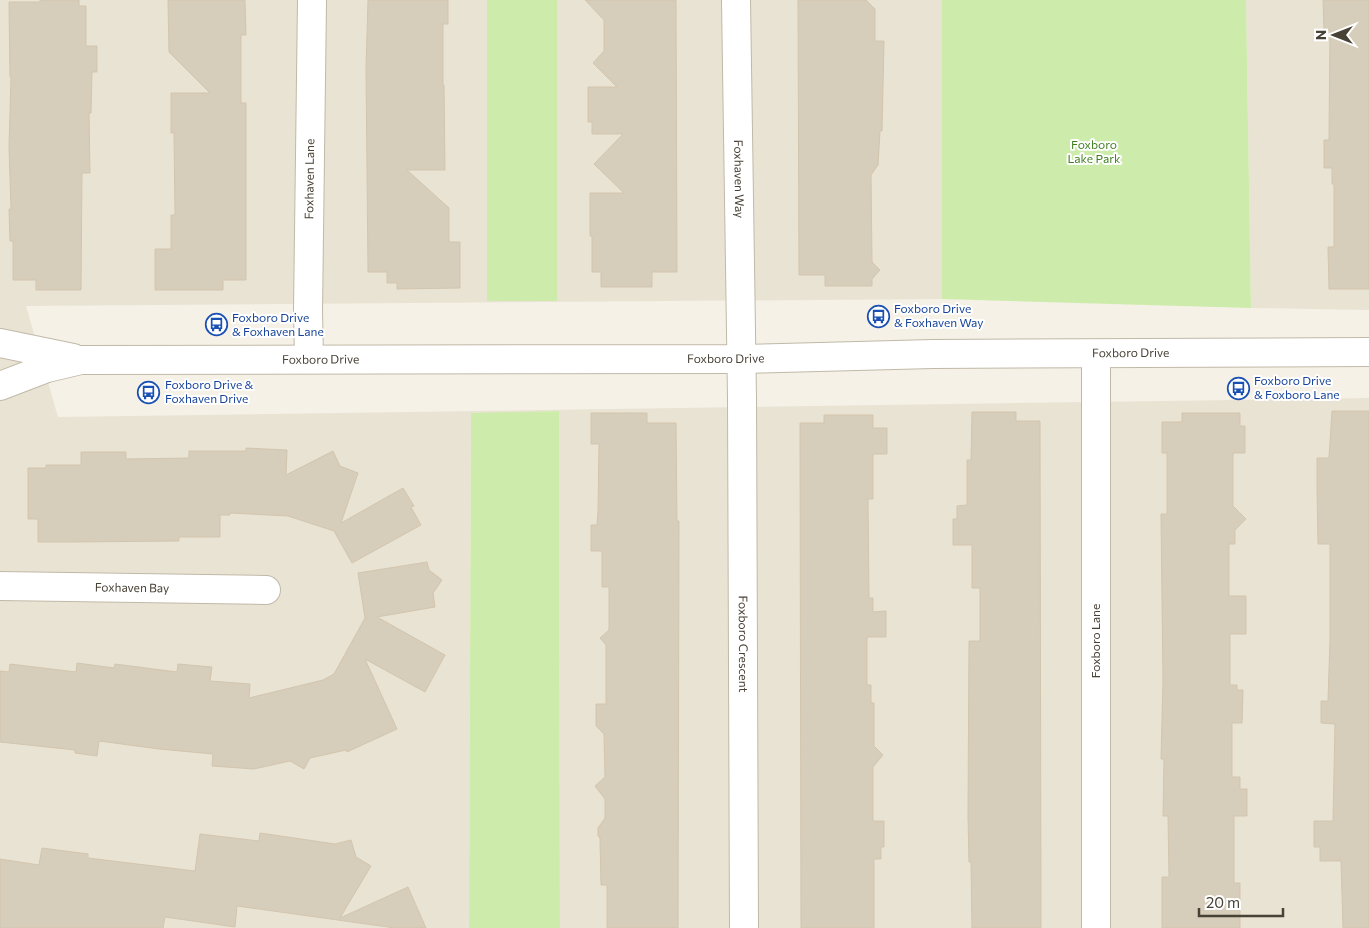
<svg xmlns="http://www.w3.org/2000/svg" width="1369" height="928" viewBox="0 0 1369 928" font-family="Commissioner,sans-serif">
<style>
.residential{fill:#e9e3d4}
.green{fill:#cdecab}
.building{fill:#d7cdbb;stroke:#d3c5ad}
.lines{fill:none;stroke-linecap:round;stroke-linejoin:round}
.minor-casing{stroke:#c1b9a8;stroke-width:30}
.minor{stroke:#fff;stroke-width:28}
.labels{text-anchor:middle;stroke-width:4;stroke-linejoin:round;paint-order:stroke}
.park-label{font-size:12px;fill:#427f23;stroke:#fff}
.street-label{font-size:12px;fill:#484135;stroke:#fff}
.transit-label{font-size:12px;fill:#164399;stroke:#fff;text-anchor:start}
</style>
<rect width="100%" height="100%" fill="#f5f1e6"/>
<g class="residential">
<path d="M0 0H942V299L26 306 58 417 1369 398V928H560L559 411 471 414 469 928H0Z"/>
<path d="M1246 0H1369V310L1251 308Z"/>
</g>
<g class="green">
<rect x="487" y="0" width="70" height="301"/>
<path d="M942 0H1246L1251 308 942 299Z"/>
<path d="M559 411 560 928H469L471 413Z"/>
</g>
<g class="building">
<path d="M40 0H79V6H86V46H97V72H92L91 113H89L90 173H82L81 290H36V280H13V241H10L9 209H11L9 147 11 77H10L9 2H40Z"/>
<path d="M168 0H245L246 35H241V103H246V280H223V290H155V249H171V215H175L174 133H171V93H210L169 52Z"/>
<path d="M368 0H448V24H443V85H444L445 170H407L449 208V242H460V288L397 289V283H387V272H368L366 68Z"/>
<path d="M585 0H676L677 272H652V287H601V272H592V236H590V193H624L594 164 623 134H592V122H588V87H617L593 63 604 51V20Z"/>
<path d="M798 0H866L875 9V41H884L882 131H880L878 165 871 175 872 262 880 270 872 279V286H825V275H799Z"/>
<path d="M1323 0H1369V289H1329L1328 247H1334V184H1332V168H1324V140H1329L1330 30H1324Z"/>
<path d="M1332 411H1369V928H1343L1341 861H1320V847H1314V821H1333L1335 724 1321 723V701H1328L1330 640V544H1318L1317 488V458H1329Z"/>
<path d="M972 412H1016V421H1040L1041 928H972L971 862H969L968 816 969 641H980V588H972V545H953V519H957V506L967 505V460H971Z"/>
<path d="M591 413H647V423H676L677 521H679L678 928H607V885H601L600 838 598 836V828L605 818V799L595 786 605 777 604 734 596 726V704H606V645L600 638 609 630V587H602V551H591V525H597L598 512 599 444H591Z"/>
<path d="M1182 413H1240V426H1245V453H1233V506L1246 519 1235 530V544H1229V596H1246V634H1230V685H1237V690H1243L1242 723H1232V777H1240V789H1247V816H1234V883H1240V928H1162V877H1169L1168 816H1163L1164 759H1161L1163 681 1161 514H1167V453H1162V422H1182Z"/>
<path d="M824 415H873V428H887V454H873V499H868L869 598H873V612L886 611V637H867V685H871V703H874V746L883 755 873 767V821H884V847H881V859H874V928H801L800 423H824Z"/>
<path d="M246 448 287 450 286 475 333 451 340 466 358 473 341 523 403 488 414 506 411 507 421 525 352 563 334 531 288 516 230 513V515H220V537H179V541L71 542H38V519H28V468H46V465H81V452H126V459L189 458V451H246Z"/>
<path d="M427 562 429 570 442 580 433 593 435 607 377 617 445 655 425 692 365 659 397 729 347 752 346 750 310 758 304 769 290 761 254 769 212 766 213 754 159 749 99 741 97 756 75 753V750L0 742V671L9 672 10 664 76 672 77 663 114 668 115 664 177 672 178 664 212 667 210 681 250 684 249 698 323 680 334 674 365 618 358 573Z"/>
<path d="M260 833 335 844 351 840 356 857 371 866 340 918 408 887 426 928H395L237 906 235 927 165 917 163 928H0V859L39 865 42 848 88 854V858L195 871 200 834 259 841Z"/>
</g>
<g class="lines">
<defs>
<g id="minor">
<path id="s1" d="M736 0 742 398 744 928"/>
<path d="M0 343 73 358"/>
<path id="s2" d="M309 359 308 311 312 0"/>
<path id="s3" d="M0 386 47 368 81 360 741 359 933 354 1369 352"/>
<path id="s4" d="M0 586 266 590"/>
<path d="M1096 928V354"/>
</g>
</defs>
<use href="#minor" class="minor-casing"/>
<use href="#minor" class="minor"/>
</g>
<defs>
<symbol id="bus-ring" viewBox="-11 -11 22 22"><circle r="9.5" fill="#fff" stroke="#1a4fb4" stroke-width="1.5"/><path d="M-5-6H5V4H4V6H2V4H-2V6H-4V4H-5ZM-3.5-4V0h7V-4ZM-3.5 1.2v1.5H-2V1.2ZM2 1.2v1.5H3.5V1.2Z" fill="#1a4fb4"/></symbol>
</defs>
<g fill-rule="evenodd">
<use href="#bus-ring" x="866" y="304" width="25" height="25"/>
<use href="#bus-ring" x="204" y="312" width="25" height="25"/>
<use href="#bus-ring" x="1226" y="376" width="25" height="25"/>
<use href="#bus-ring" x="136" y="380" width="25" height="25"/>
</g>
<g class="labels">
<g class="park-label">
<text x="1094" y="149">Foxboro<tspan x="1094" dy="14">Lake Park</tspan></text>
</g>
<g class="street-label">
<text dy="4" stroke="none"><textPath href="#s2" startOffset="180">Foxhaven Lane</textPath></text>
<text dy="4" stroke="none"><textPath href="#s1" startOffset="179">Foxhaven Way</textPath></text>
<text dy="4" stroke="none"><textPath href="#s3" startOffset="1135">Foxboro Drive</textPath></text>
<text dy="4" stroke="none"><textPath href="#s3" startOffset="730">Foxboro Drive</textPath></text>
<text dy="4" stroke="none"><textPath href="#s3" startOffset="325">Foxboro Drive</textPath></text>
<text dy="4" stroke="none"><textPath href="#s4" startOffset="132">Foxhaven Bay</textPath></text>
<text transform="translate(1096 641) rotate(-90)" y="4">Foxboro Lane</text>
<text dy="4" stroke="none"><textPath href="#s1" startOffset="644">Foxboro Crescent</textPath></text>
</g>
<g class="transit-label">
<text x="894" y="313">Foxboro Drive<tspan x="894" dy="14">&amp; Foxhaven Way</tspan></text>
<text x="232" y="322">Foxboro Drive<tspan x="232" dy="14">&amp; Foxhaven Lane</tspan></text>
<text x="1254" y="385">Foxboro Drive<tspan x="1254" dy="14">&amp; Foxboro Lane</tspan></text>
<text x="165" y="389">Foxboro Drive &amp;<tspan x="165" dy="14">Foxhaven Drive</tspan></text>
</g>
</g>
<g transform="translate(1334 35) rotate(270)" stroke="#ffffff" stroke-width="4" paint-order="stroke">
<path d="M0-4L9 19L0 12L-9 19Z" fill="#484135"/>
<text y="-8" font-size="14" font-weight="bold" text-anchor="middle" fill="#484135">N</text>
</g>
<path d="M1199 908v8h84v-8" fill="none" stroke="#484135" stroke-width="2.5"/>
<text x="1206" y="908" font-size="15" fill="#484135" stroke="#ffffff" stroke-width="4" paint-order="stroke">20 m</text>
</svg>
